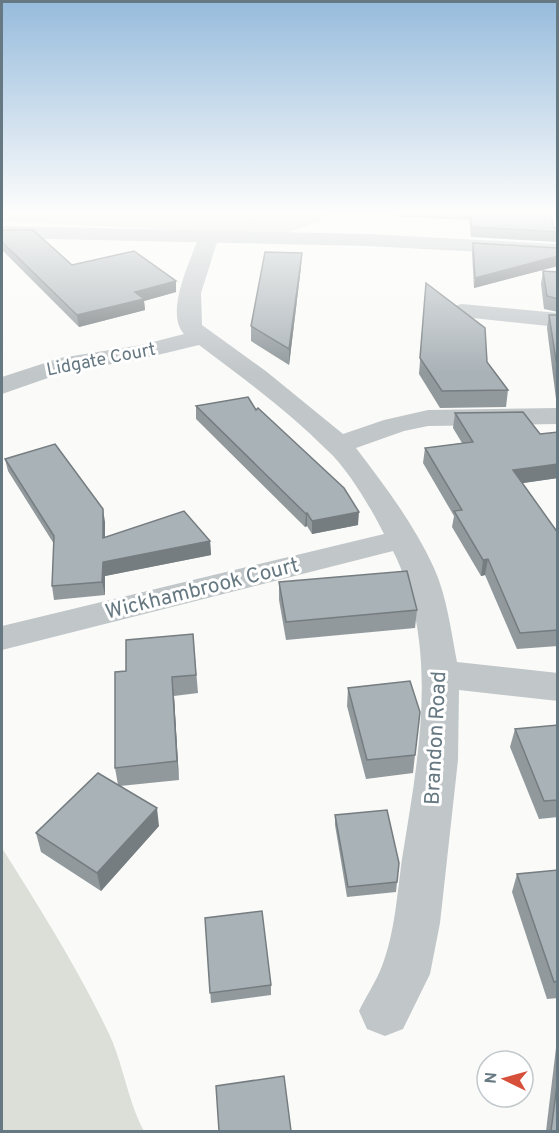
<svg xmlns="http://www.w3.org/2000/svg" width="559" height="1133" viewBox="0 0 559 1133" font-family="Overpass,sans-serif">
<style>
.green{fill:#dbdfd7}
.lines{fill:none;stroke-linecap:round;stroke-linejoin:round}
.minor{fill:#c1c6c9;fill-rule:evenodd}
.tertiary{fill:#c1c6c9;fill-rule:evenodd}
.wall{fill:#91999d}
.shaded-wall{fill:#767d80}
.building{fill:#a9b2b7;stroke:#767d80;stroke-width:1.5}
.labels{text-anchor:middle;stroke-width:6;stroke-linejoin:round;paint-order:stroke}
.far-street-label{font-size:18px;fill:#667881;stroke:#fff}
.street-label{font-size:21px;fill:#667881;stroke:#fff}
</style>
<rect width="100%" height="100%" fill="#fafaf8"/>
<g class="green">
<path d="M2 214H323L321 221 280 235 2 221Z"/>
<path d="M2 848C40 909 79 970 110 1036 124 1067 128 1102 144 1131H2Z"/>
</g>
<g class="lines">
<g class="minor">
<path d="M209 230 216 232 219 236 201 293 202 325 267 372 343 434 384 420 428 410 558 408V424L428 426 404 431 356 448C385 486 414 524 434 568 447 597 451 631 457 662L558 673V701L459 690 458 760 440 923 430 974 403 1029 385 1036 367 1029 359 1011C366 996 376 982 382 966 395 933 397 894 402 859 418 759 441 647 393 551L2 650V626L384 534C371 508 348 469 327 450 288 411 243 378 199 345L141 359 65 372 2 394V377L60 358 141 345 184 334C164 312 191 260 199 236L202 232Z"/>
<path d="M462 304 558 313V327L454 316 451 311 454 306Z"/>
</g>
<path class="tertiary" d="M2 226 367 234 558 244V256L367 246 2 238Z"/>
</g>
<g class="wall">
<path d="M398 214H551L554 228H558V242L471 237 469 220 402 217Z"/>
<path d="M2 232 72 265 176 281V292L144 301 145 310 79 327 2 250Z"/>
<path d="M473 243 558 248V266L474 288 472 254Z"/>
<path d="M301 267 289 365 251 341V326Z"/>
<path d="M543 271 558 272V312L544 309 541 284Z"/>
<path d="M426 283 508 390 506 407 440 408 419 374Z"/>
<path d="M549 315H558V399H556L547 328Z"/>
<path d="M196 406 256 410 358 525 312 534 307 526 305 527 196 419Z"/>
<path d="M455 413 540 434 558 432V478L522 483 558 533V646L517 649 485 575 481 576 452 527 454 516 423 463 425 448 462 443 453 428Z"/>
<path d="M5 459 105 522V538L210 541 211 555 105 576V595L54 600 52 586 54 544 8 471Z"/>
<path d="M279 582 417 610 415 628 286 640 279 600Z"/>
<path d="M193 634 198 693 174 696 179 780 120 786 159 826 101 891 41 852 36 833 118 785 115 768 126 671Z"/>
<path d="M348 688 415 755 413 773 366 779 347 706Z"/>
<path d="M558 725V817L539 819 510 747 515 729Z"/>
<path d="M335 815 399 863 396 892 347 897 335 825Z"/>
<path d="M558 870V998L547 999 512 892 517 874Z"/>
<path d="M205 918 271 985V995L211 1003Z"/>
<path d="M558 1044V1131H546L556 1048Z"/>
</g>
<g class="shaded-wall">
<path d="M302 253 301 267 289 365V349Z"/>
<path d="M558 256V266L474 288 475 278Z"/>
<path d="M176 281V292L144 301 145 310 79 327 77 315 135 292Z"/>
<path d="M558 464V478L510 485 513 470Z"/>
<path d="M103 509 105 522V552L103 538Z"/>
<path d="M359 512 358 525 312 534V521Z"/>
<path d="M307 513V526L305 527 306 514Z"/>
<path d="M210 541 211 555 105 576V595L102 582 103 562Z"/>
<path d="M488 559 485 575 481 576 483 560Z"/>
<path d="M172 677 174 696 179 780 177 761Z"/>
<path d="M157 808 159 826 101 891 97 873Z"/>
</g>
<g class="building">
<path d="M471 214H551L554 228H558V232L472 227Z"/>
<path d="M4 230H33L72 265 134 251 176 281 135 292 144 299 77 315 2 242V232Z"/>
<path d="M473 243 558 248V256L475 278Z"/>
<path d="M265 252 302 253 289 349 251 326Z"/>
<path d="M543 271 558 272V299L547 296Z"/>
<path d="M426 283 485 328 487 362 508 390 442 391 420 358Z"/>
<path d="M549 315H558V373Z"/>
<path d="M248 397 256 410 258 408 344 488 359 512 312 521 307 513 306 514 196 406Z"/>
<path d="M523 412 540 434 558 432V464L513 470 558 533V630L520 633 488 559 483 560 454 511 462 510 425 448 473 442 455 413Z"/>
<path d="M55 444 103 509V538L184 511 210 541 103 562 102 582 52 586 54 536 5 459Z"/>
<path d="M407 571 417 610 286 622 279 582Z"/>
<path d="M193 634 196 675 172 677 177 761 115 768V672L126 671V640Z"/>
<path d="M410 681 420 712 415 755 367 760 348 688Z"/>
<path d="M558 725V800L544 801 515 729Z"/>
<path d="M98 773 157 808 97 873 36 833Z"/>
<path d="M387 810 399 863 397 882 348 887 335 815Z"/>
<path d="M558 870V981L554 982 517 874Z"/>
<path d="M262 911 271 985 210 993 205 918Z"/>
<path d="M284 1076 291 1131H219L216 1086Z"/>
<path d="M558 1077V1131H551Z"/>
</g>
<linearGradient id="sky" x2="0" y2="1"><stop stop-color="#96bbdc"/><stop offset="0.57" stop-color="#fdfdfc"/><stop offset="1" stop-color="#fdfdfc" stop-opacity="0"/></linearGradient>
<rect width="559" height="373" fill="url(#sky)"/>
<g class="labels">
<g class="far-street-label">
<text transform="translate(101 359) rotate(-11)" y="6">Lidgate Court</text>
</g>
<g class="street-label">
<text transform="translate(202 588) rotate(-14)" y="7">Wickhambrook Court</text>
<text transform="translate(435 738) rotate(-87)" y="7">Brandon Road</text>
</g>
</g>
<rect width="559" height="1133" fill="none" stroke="#667881" stroke-width="6"/>
<g transform="translate(505 1079) rotate(275)"><circle r="28" fill="#ffffff" stroke="#c2c9cd" stroke-width="1.5"/>
<path d="M0-4.5L10 22L0 15L-10 22Z" fill="#d7503b"/>
<text y="-9" font-size="16" font-weight="bold" text-anchor="middle" fill="#667881">N</text>
</g>
</svg>
